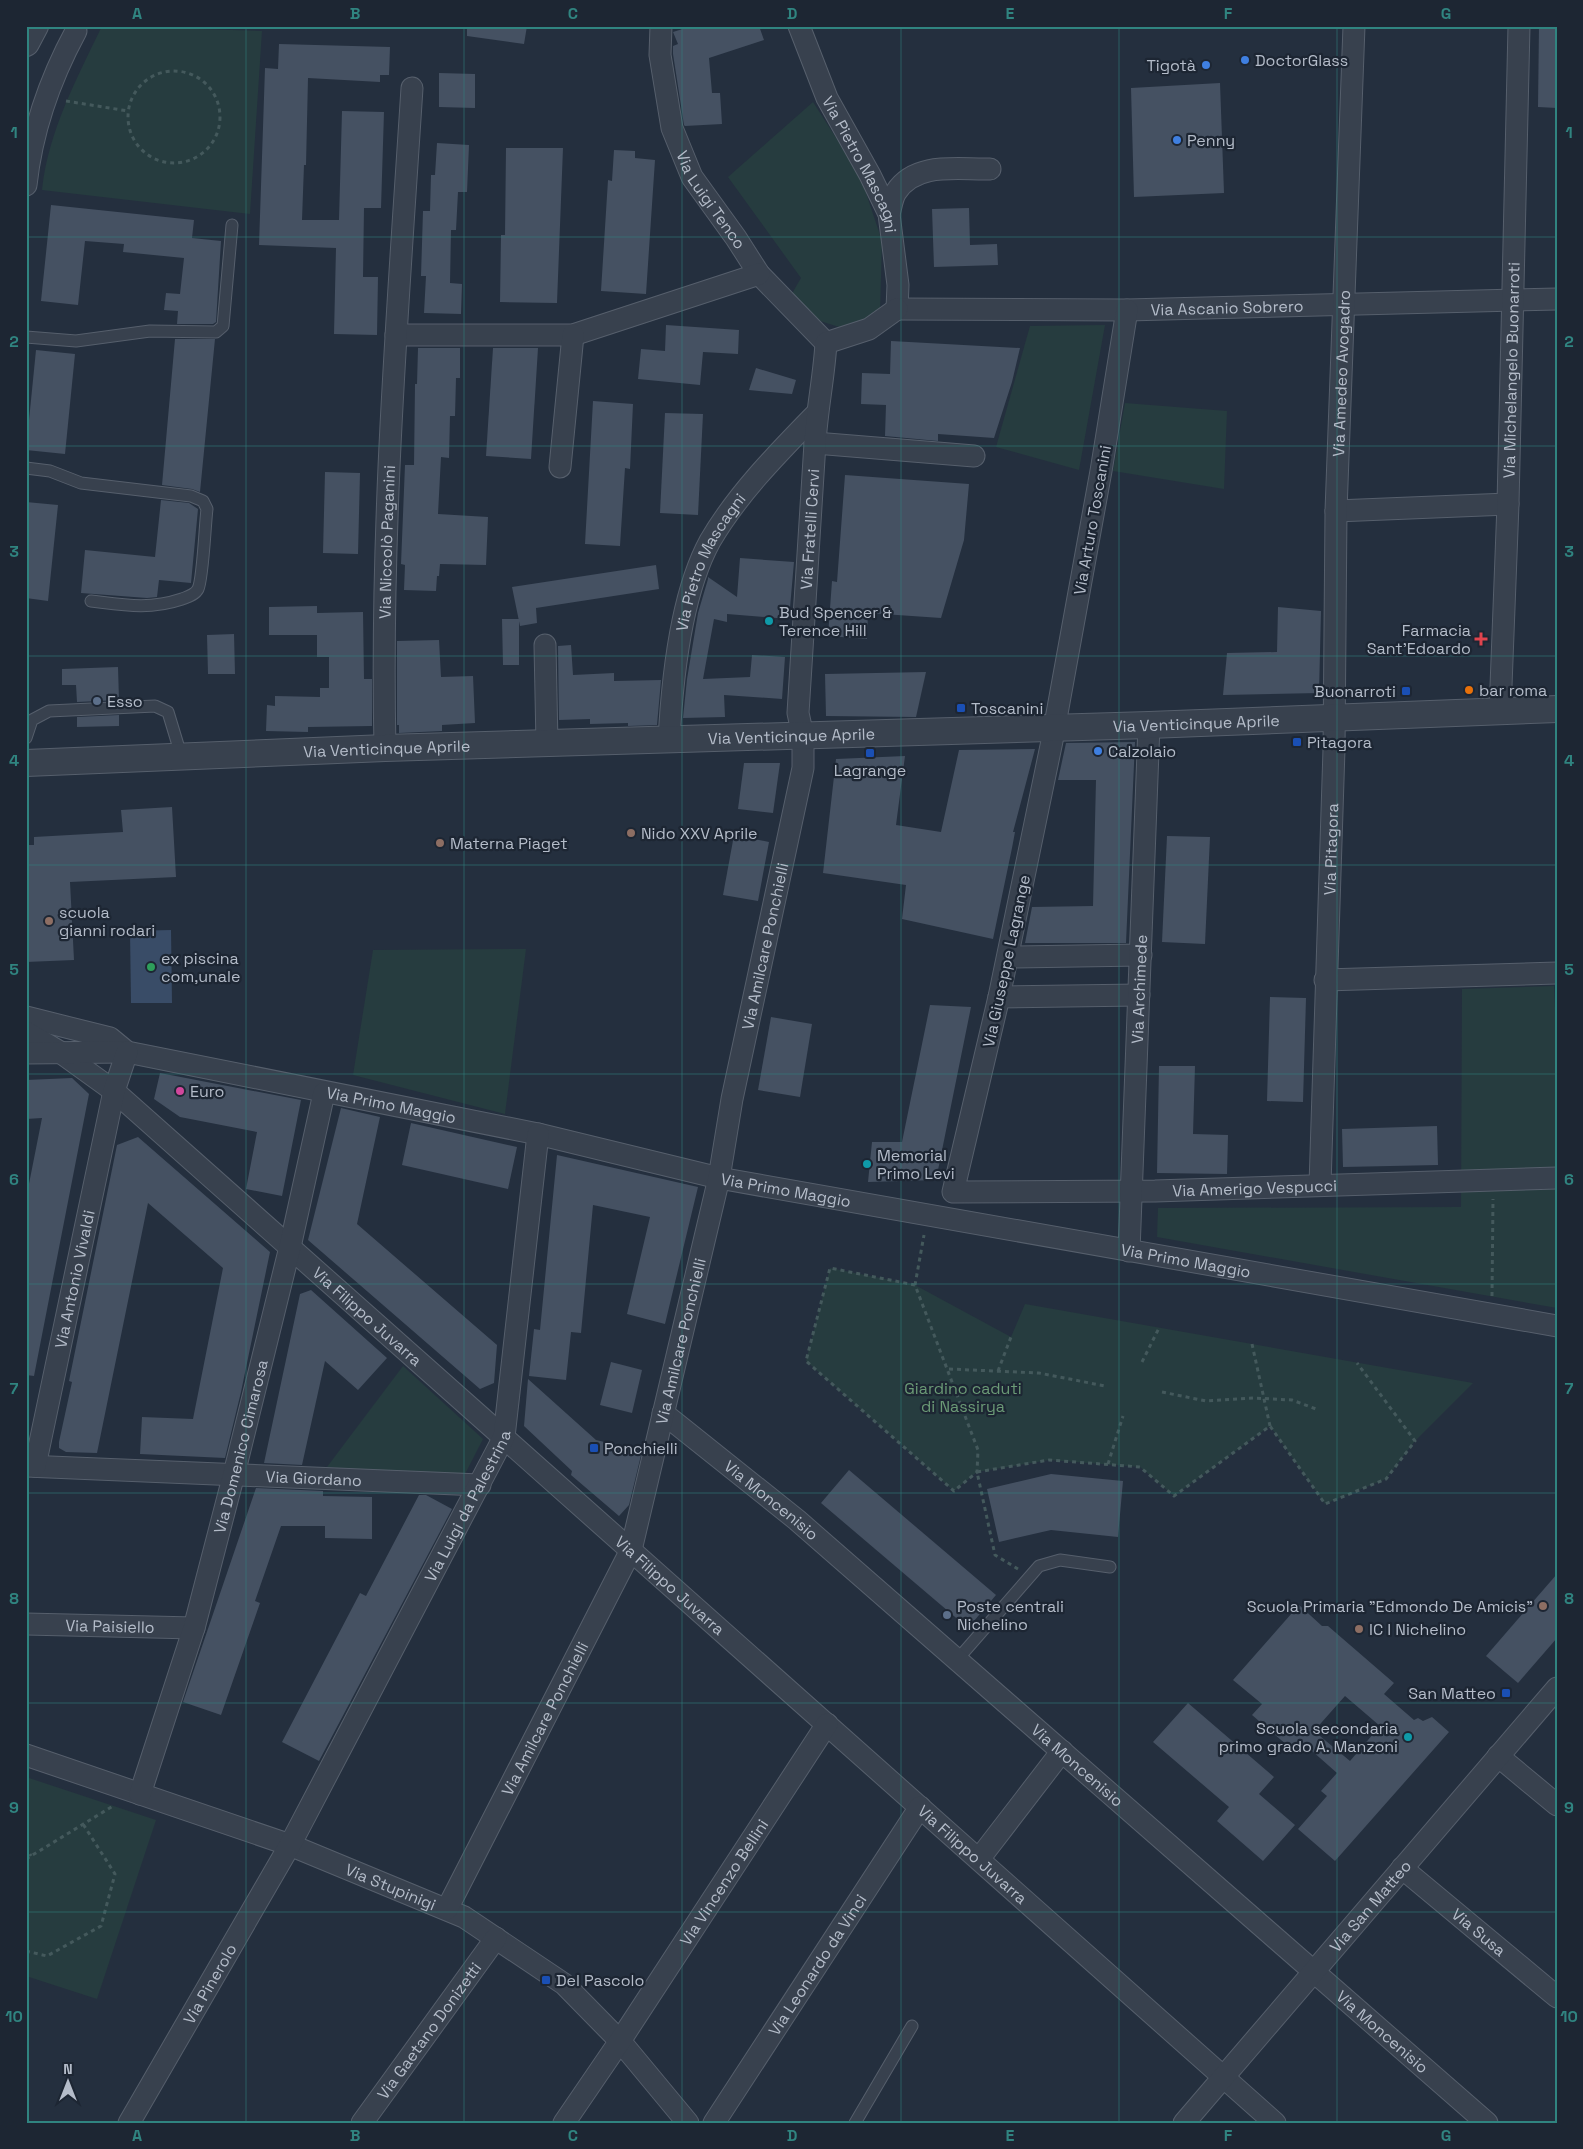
<svg xmlns="http://www.w3.org/2000/svg" width="1583" height="2149" viewBox="0 0 1583 2149" font-family="'Space Grotesk',sans-serif">
<style>
.green{fill:#263c3f}
.water{fill:#394c67}
.building{fill:#455162;fill-rule:evenodd}
.lines{fill:none;stroke-linecap:round;stroke-linejoin:round}
.service-casing{stroke:#565f6c;stroke-width:13}
.minor-casing{stroke:#565f6c;stroke-width:23}
.tertiary-casing{stroke:#565f6c;stroke-width:28}
.path{stroke:#44595c;stroke-width:3;stroke-dasharray:4 4;stroke-linecap:butt}
.service{stroke:#38414e;stroke-width:11}
.minor{stroke:#38414e;stroke-width:21}
.tertiary{stroke:#38414e;stroke-width:26}
.grid{fill:none;stroke:#308480;stroke-width:1;stroke-opacity:0.55}
.shop-dot{fill:#3f7fe0;stroke:#1d2633;stroke-width:2}
.culture-dot{fill:#0f9aa8;stroke:#1d2633;stroke-width:2}
.health-dot{fill:#e0444e;stroke:#1d2633;stroke-width:2}
.food-dot{fill:#e8710a;stroke:#1d2633;stroke-width:2}
.transit-dot{fill:#1a4fb4;stroke:#1d2633;stroke-width:2}
.service-dot{fill:#5c6f8a;stroke:#1d2633;stroke-width:2}
.education-dot{fill:#8d6e63;stroke:#1d2633;stroke-width:2}
.leisure-dot{fill:#2e9e5b;stroke:#1d2633;stroke-width:2}
.hotel-dot{fill:#d1479c;stroke:#1d2633;stroke-width:2}
.labels{text-anchor:middle;stroke-width:4.5;stroke-linejoin:round;paint-order:stroke}
.poi-label{font-size:16px;fill:#b4bcc9;stroke:#1d2633;text-anchor:start}
.street-label{font-size:16px;fill:#b4bcc9;stroke:#1d2633}
.park-label{font-size:16px;fill:#6b9a76;stroke:#1d2633}
.neatline{fill:none;stroke:#308480;stroke-width:2}
.grid-label{font-size:16px;text-anchor:middle;font-weight:bold;fill:#308480}
</style>
<rect width="100%" height="100%" fill="#242f3e"/>
<g class="green">
<path d="M102 26 262 31 250 214 42 190C48 132 77 78 102 26Z"/>
<path d="M813 102 860 175 882 241 880 314 839 327 814 319 790 297 801 278 728 177Z"/>
<path d="M1105 325 1079 470 996 447 1030 326Z"/>
<path d="M1125 403 1227 411 1224 489 1113 471Z"/>
<path d="M526 949 505 1114 353 1075 373 950Z"/>
<path d="M1554 986 1557 1050V1308L1157 1237 1158 1208 1461 1207 1462 989Z"/>
<path d="M830 1268 915 1285 1011 1337 1025 1304 1473 1383 1415 1441 1386 1479 1325 1504 1270 1426 1174 1496 1140 1467 1049 1460 977 1472 954 1491 806 1361Z"/>
<path d="M403 1366 483 1439 463 1478 327 1467Z"/>
<path d="M26 1777 156 1820 97 1999 26 1976Z"/>
</g>
<path class="water" d="M171 930 172 1003H131L130 931Z"/>
<g class="building">
<path d="M467 26H527L524 44 467 36Z"/>
<path d="M692 26H759L764 40 709 58 712 93H720L722 124 685 126 684 125 673 54V46L678 44 673 32Z"/>
<path d="M1539 26H1557V108L1538 107Z"/>
<path d="M279 44 390 47 389 75H380V82L308 78 306 165H304L302 220H339L342 111 384 112 381 208H364L363 277H378L377 335 334 334 336 248 259 245 265 68 278 69Z"/>
<path d="M439 73 475 74V108L439 107Z"/>
<path d="M1220 83 1224 193 1134 197 1131 88Z"/>
<path d="M437 143 469 145 467 192H458L456 230H451L450 283 462 284 461 314 424 313 426 276H421L423 211H430L431 175H435Z"/>
<path d="M506 148H563L557 303 500 302 501 235H505Z"/>
<path d="M614 150 635 151V158L655 160 646 294 601 291 608 180 612 181Z"/>
<path d="M51 205 194 220 192 238 221 241 216 322 213 324H177L178 311 164 310 166 293 180 294 184 258 123 252 124 244 85 241 78 305 41 301Z"/>
<path d="M969 208 970 245 997 244 998 265 934 267 932 209Z"/>
<path d="M666 325 739 330 738 354 703 352 700 385 638 379 641 349 665 351Z"/>
<path d="M175 339H215L200 492 192 489 162 485Z"/>
<path d="M891 341 1020 348 1012 382 994 438 938 434V441L885 436 886 405 861 404 862 373 890 374Z"/>
<path d="M418 348H460V378H456L455 416H450L449 458 441 457 438 514 488 517 486 565 440 564 439 576H437L436 591 404 590 405 565 401 564 405 465H414L415 384H417Z"/>
<path d="M493 348H538L531 459 486 456Z"/>
<path d="M36 350 75 354 65 454 26 450Z"/>
<path d="M756 368 796 380 792 394 749 390Z"/>
<path d="M593 401 633 404 630 469 625 468 620 546 585 544Z"/>
<path d="M665 413 703 414 698 515 660 513Z"/>
<path d="M325 472 360 473 358 554 323 553Z"/>
<path d="M845 475 969 484 964 540 941 618 868 613 867 639 828 636 832 581 837 582Z"/>
<path d="M161 500 189 503 198 509 191 583 159 580 157 597 147 598 81 593 85 550 155 557Z"/>
<path d="M26 502 58 505 48 601 26 598Z"/>
<path d="M740 558 794 562 789 619 727 614V622L714 619 703 679 750 677 752 655 785 657 782 699 724 695 725 717 683 718 687 679 698 613 708 579V577L737 597Z"/>
<path d="M656 565 659 589 536 608 537 623 520 626 512 587Z"/>
<path d="M317 606V613L363 612 364 679H372V726L308 727V732L266 731 267 705 275 706V696L320 697V688H329V657H317V635H269V607Z"/>
<path d="M1278 607 1321 611 1319 693 1223 695 1227 653 1277 652Z"/>
<path d="M502 619H519V665H503Z"/>
<path d="M234 634 235 674H208L207 635Z"/>
<path d="M439 640 441 677 473 676 475 723 442 725V731L399 733V725H397V641Z"/>
<path d="M571 645 573 675 614 673V681L661 680 657 725 628 726V723L590 724V719L559 720 558 646Z"/>
<path d="M118 667 119 700 77 702 76 685H62V669Z"/>
<path d="M926 672 916 717 826 716 825 674Z"/>
<path d="M119 715V726L77 727V717Z"/>
<path d="M1135 742 1126 943H1025L1032 907 1093 906 1096 780H1058L1066 743Z"/>
<path d="M1035 749 1013 832H1015L1012 848 993 939 902 919 906 885 823 873 836 759 905 756 896 825 941 832 959 750Z"/>
<path d="M744 763H780L773 813 738 809Z"/>
<path d="M172 807 176 877 70 882 74 960 26 962V845H34V837L123 832 121 810Z"/>
<path d="M734 835 769 842 758 901 723 895Z"/>
<path d="M1167 836 1210 837 1205 944 1162 942Z"/>
<path d="M1270 997 1306 998 1303 1102 1267 1101Z"/>
<path d="M930 1005 971 1007 936 1180 868 1182 872 1142H902Z"/>
<path d="M771 1017 812 1024 800 1097 758 1090Z"/>
<path d="M1159 1066H1195L1193 1134 1228 1135 1227 1174 1157 1173Z"/>
<path d="M160 1073 301 1100 282 1196 246 1189 257 1132 180 1117 154 1099Z"/>
<path d="M72 1078 89 1094 34 1376 26 1375V1199L42 1118 26 1119V1080Z"/>
<path d="M341 1108 380 1117 357 1224 497 1345 494 1383 480 1389 308 1240Z"/>
<path d="M411 1123 517 1147 508 1189 402 1165Z"/>
<path d="M1437 1126 1438 1165 1343 1167 1342 1129Z"/>
<path d="M138 1137 270 1252 241 1392 225 1458 140 1454 142 1417 193 1419 223 1268 148 1203 97 1453 66 1452 59 1448V1442L72 1382 69 1381 117 1145Z"/>
<path d="M557 1155 698 1187 665 1324 627 1314 650 1217 593 1205 581 1333 571 1332 566 1380 529 1376 534 1329 540 1330Z"/>
<path d="M311 1290 387 1358 358 1390 325 1361 302 1465 264 1463 300 1294Z"/>
<path d="M611 1362 642 1370 632 1413 600 1405Z"/>
<path d="M528 1379 596 1440 642 1451 629 1505 619 1516 571 1475 572 1471 524 1426Z"/>
<path d="M849 1470 996 1595 968 1628 821 1503Z"/>
<path d="M1051 1474 1123 1481 1118 1537 1051 1530 999 1542 987 1489Z"/>
<path d="M256 1488 323 1491V1496L372 1497V1539L325 1538V1526H281L255 1601 260 1603 221 1715 183 1702Z"/>
<path d="M419 1495H426L452 1509 319 1761 282 1742 360 1593 366 1596Z"/>
<path d="M1557 1574V1638L1518 1683 1486 1656Z"/>
<path d="M1299 1605 1322 1626H1328L1394 1683 1384 1694 1414 1720 1418 1718 1423 1721 1432 1717 1449 1732 1335 1861 1298 1829 1327 1796 1321 1791 1337 1773 1303 1743 1295 1752 1252 1715 1262 1704 1233 1680ZM1345 1696 1380 1726 1350 1761 1314 1731Z"/>
<path d="M1188 1703 1274 1777 1259 1794 1295 1825 1263 1861 1217 1821 1229 1807 1153 1742Z"/>
</g>
<g class="lines">
<defs>
<g id="service">
<path d="M26 337 76 341 150 331 216 332 223 326 232 225"/>
<path d="M26 468 50 471 81 483 191 496 203 501 207 509C205 524 203 579 198 589 195 595 187 597 182 599 149 610 124 605 91 601"/>
<path d="M26 738 32 720 49 711 155 706 168 712 181 755"/>
<path d="M957 1660 1039 1566 1060 1560 1110 1567"/>
<path d="M855 2123 912 2026"/>
</g>
<g id="minor">
<path id="s1" d="M661 26 660 55 672 128 692 177 736 238 759 274 826 343"/>
<path id="s2" d="M799 26 827 98 870 175 889 214 898 285 897 309"/>
<path d="M26 185C32 130 50 79 76 31"/>
<path d="M889 214C891 208 892 198 896 192 916 161 959 170 990 169"/>
<path id="s3" d="M897 309 1127 310 1557 299"/>
<path id="s4" d="M1127 310 1101 471 1052 741 999 997 953 1192 1155 1191 1557 1178"/>
<path d="M396 335H573L759 274"/>
<path d="M815 443 974 456"/>
<path d="M560 467 573 335"/>
<path d="M1336 511 1508 504"/>
<path d="M545 645 547 744"/>
<path id="s5" d="M1500 712 1508 504 1519 26"/>
<path id="s6" d="M669 741C672 681 681 594 710 541 738 493 779 452 817 413"/>
<path id="s7" d="M385 748C380 527 398 307 412 88"/>
<path d="M1008 957 1141 955"/>
<path d="M1325 980 1557 973"/>
<path d="M999 997 1139 995"/>
<path id="s8" d="M26 1017 110 1038 127 1052 538 1134 719 1178 1557 1326"/>
<path id="s9" d="M26 1032 60 1052 114 1091 1275 2123"/>
<path d="M26 1053 127 1052"/>
<path id="s10" d="M1320 1185 1334 749 1336 511 1354 26"/>
<path id="s11" d="M1129 1251 1149 725"/>
<path id="s12" d="M663 1413 797 1520 1487 2123"/>
<path id="s13" d="M26 1466 480 1485"/>
<path id="s14" d="M35 1466 114 1091 127 1052"/>
<path id="s15" d="M26 1624 194 1628"/>
<path id="s16" d="M26 1755 290 1845 464 1917 564 1984 620 2041 688 2123"/>
<path d="M1498 1756 1557 1805"/>
<path id="s17" d="M140 1794 194 1628 234 1474 290 1247 324 1093"/>
<path d="M979 1859 1062 1751"/>
<path id="s18" d="M1402 1868 1557 1997"/>
<path id="s19" d="M447 1909 631 1550 719 1178 732 1099 803 768V736L798 713 815 443C817 409 824 377 826 343L869 329 897 309"/>
<path id="s20" d="M129 2123 290 1845 504 1437 538 1134"/>
<path id="s21" d="M362 2123 496 1938"/>
<path id="s22" d="M564 2123 620 2041 827 1724"/>
<path id="s23" d="M714 2123 920 1807"/>
<path id="s24" d="M1184 2123 1557 1688"/>
</g>
<g id="tertiary">
<path d="M26 43 35 26"/>
<path id="s25" d="M26 763 385 748 1149 725 1557 709"/>
</g>
</defs>
<use href="#service" class="service-casing"/>
<use href="#minor" class="minor-casing"/>
<use href="#tertiary" class="tertiary-casing"/>
<g class="path">
<circle cx="174" cy="117" r="46"/>
<path d="M66 101 128 111"/>
<path d="M915 1285 830 1268 806 1361 954 1491 977 1472 978 1450 915 1285 924 1235"/>
<path d="M1492 1296 1493 1199"/>
<path d="M1252 1344 1270 1426"/>
<path d="M1142 1362 1159 1328"/>
<path d="M949 1369 1039 1373 1105 1386"/>
<path d="M998 1371 1011 1337"/>
<path d="M1162 1392 1206 1401 1253 1398 1292 1400 1316 1409"/>
<path d="M1108 1464 1123 1416"/>
<path d="M1018 1569 995 1555 977 1472 1049 1460 1140 1467 1174 1496 1270 1426 1325 1504 1386 1479 1415 1441 1357 1363"/>
<path d="M26 1847 31 1856"/>
<path d="M26 1859 113 1806"/>
<path d="M26 1951 47 1956 101 1926 115 1874 83 1824"/>
</g>
<use href="#service" class="service"/>
<use href="#minor" class="minor"/>
<use href="#tertiary" class="tertiary"/>
</g>
<path class="grid" d="M246 26V2123M464 26V2123M682 26V2123M901 26V2123M1119 26V2123M1337 26V2123M26 237H1557M26 446H1557M26 656H1557M26 865H1557M26 1074H1557M26 1284H1557M26 1493H1557M26 1703H1557M26 1912H1557"/>
<g class="shop-dot">
<circle cx="1245" cy="60" r="5"/>
<circle cx="1206" cy="65" r="5"/>
<circle cx="1177" cy="140" r="5"/>
<circle cx="1098" cy="751" r="5"/>
</g>
<g class="culture-dot">
<circle cx="769" cy="621" r="5"/>
<circle cx="867" cy="1164" r="5"/>
<circle cx="1408" cy="1737" r="5"/>
</g>
<path class="health-dot" d="M1478.5 631.5h5v5h5v5h-5v5h-5v-5h-5v-5h5z"/>
<circle class="food-dot" cx="1469" cy="690" r="5"/>
<g class="transit-dot">
<rect x="1401" y="686" width="10" height="10" rx="2.5"/>
<rect x="956" y="703" width="10" height="10" rx="2.5"/>
<rect x="1292" y="737" width="10" height="10" rx="2.5"/>
<rect x="865" y="748" width="10" height="10" rx="2.5"/>
<rect x="589" y="1443" width="10" height="10" rx="2.5"/>
<rect x="1501" y="1688" width="10" height="10" rx="2.5"/>
<rect x="541" y="1975" width="10" height="10" rx="2.5"/>
</g>
<g class="service-dot">
<circle cx="97" cy="701" r="5"/>
<circle cx="947" cy="1615" r="5"/>
</g>
<g class="education-dot">
<circle cx="631" cy="833" r="5"/>
<circle cx="440" cy="843" r="5"/>
<circle cx="49" cy="921" r="5"/>
<circle cx="1543" cy="1606" r="5"/>
<circle cx="1359" cy="1629" r="5"/>
</g>
<circle class="leisure-dot" cx="151" cy="967" r="5"/>
<circle class="hotel-dot" cx="180" cy="1091" r="5"/>
<g class="labels">
<g class="poi-label">
<text x="1255" y="66">DoctorGlass</text>
<text x="1196" y="71" text-anchor="end">Tigotà</text>
<text x="1187" y="146">Penny</text>
<text x="779" y="618">Bud Spencer &amp;<tspan x="779" dy="18">Terence Hill</tspan></text>
<text x="1471" y="636" text-anchor="end">Farmacia<tspan x="1471" dy="18">Sant'Edoardo</tspan></text>
<text x="1479" y="696">bar roma</text>
<text x="1396" y="697" text-anchor="end">Buonarroti</text>
<text x="107" y="707">Esso</text>
<text x="971" y="714">Toscanini</text>
<text x="1307" y="748">Pitagora</text>
<text x="1108" y="757">Calzolaio</text>
<text x="870" y="776" text-anchor="middle">Lagrange</text>
<text x="641" y="839">Nido XXV Aprile</text>
<text x="450" y="849">Materna Piaget</text>
<text x="59" y="918">scuola<tspan x="59" dy="18">gianni rodari</tspan></text>
<text x="161" y="964">ex piscina<tspan x="161" dy="18">com,unale</tspan></text>
<text x="190" y="1097">Euro</text>
<text x="877" y="1161">Memorial<tspan x="877" dy="18">Primo Levi</tspan></text>
<text x="604" y="1454">Ponchielli</text>
<text x="957" y="1612">Poste centrali<tspan x="957" dy="18">Nichelino</tspan></text>
<text x="1533" y="1612" text-anchor="end">Scuola Primaria "Edmondo De Amicis"</text>
<text x="1369" y="1635">IC I Nichelino</text>
<text x="1496" y="1699" text-anchor="end">San Matteo</text>
<text x="1398" y="1734" text-anchor="end">Scuola secondaria<tspan x="1398" dy="18">primo grado A. Manzoni</tspan></text>
<text x="556" y="1986">Del Pascolo</text>
</g>
<g class="street-label">
<text dy="6" stroke="none"><textPath href="#s2" startOffset="152">Via Pietro Mascagni</textPath></text>
<text dy="6" stroke="none"><textPath href="#s1" startOffset="185">Via Luigi Tenco</textPath></text>
<text dy="6" stroke="none"><textPath href="#s3" startOffset="330">Via Ascanio Sobrero</textPath></text>
<text dy="6" stroke="none"><textPath href="#s5" startOffset="342">Via Michelangelo Buonarroti</textPath></text>
<text dy="6" stroke="none"><textPath href="#s10" startOffset="812">Via Amedeo Avogadro</textPath></text>
<text transform="translate(1092 520) rotate(-80)" y="6">Via Arturo Toscanini</text>
<text dy="6" stroke="none"><textPath href="#s19" startOffset="1444">Via Fratelli Cervi</textPath></text>
<text dy="6" stroke="none"><textPath href="#s7" startOffset="206">Via Niccolò Paganini</textPath></text>
<text dy="6" stroke="none"><textPath href="#s6" startOffset="186">Via Pietro Mascagni</textPath></text>
<text dy="6" stroke="none"><textPath href="#s25" startOffset="1171">Via Venticinque Aprile</textPath></text>
<text dy="6" stroke="none"><textPath href="#s25" startOffset="766">Via Venticinque Aprile</textPath></text>
<text dy="6" stroke="none"><textPath href="#s25" startOffset="361">Via Venticinque Aprile</textPath></text>
<text dy="6" stroke="none"><textPath href="#s10" startOffset="336">Via Pitagora</textPath></text>
<text dy="6" stroke="none"><textPath href="#s19" startOffset="1022">Via Amilcare Ponchielli</textPath></text>
<text transform="translate(1006 961) rotate(-78)" y="6">Via Giuseppe Lagrange</text>
<text dy="6" stroke="none"><textPath href="#s11" startOffset="262">Via Archimede</textPath></text>
<text dy="6" stroke="none"><textPath href="#s8" startOffset="378">Via Primo Maggio</textPath></text>
<text dy="6" stroke="none"><textPath href="#s4" startOffset="1201">Via Amerigo Vespucci</textPath></text>
<text dy="6" stroke="none"><textPath href="#s8" startOffset="782">Via Primo Maggio</textPath></text>
<text dy="6" stroke="none"><textPath href="#s8" startOffset="1188">Via Primo Maggio</textPath></text>
<text dy="6" stroke="none"><textPath href="#s14" startOffset="191">Via Antonio Vivaldi</textPath></text>
<text dy="6" stroke="none"><textPath href="#s9" startOffset="445">Via Filippo Juvarra</textPath></text>
<text dy="6" stroke="none"><textPath href="#s19" startOffset="618">Via Amilcare Ponchielli</textPath></text>
<text dy="6" stroke="none"><textPath href="#s17" startOffset="362">Via Domenico Cimarosa</textPath></text>
<text dy="6" stroke="none"><textPath href="#s13" startOffset="288">Via Giordano</textPath></text>
<text dy="6" stroke="none"><textPath href="#s12" startOffset="139">Via Moncenisio</textPath></text>
<text dy="6" stroke="none"><textPath href="#s20" startOffset="704">Via Luigi da Palestrina</textPath></text>
<text dy="6" stroke="none"><textPath href="#s9" startOffset="850">Via Filippo Juvarra</textPath></text>
<text dy="6" stroke="none"><textPath href="#s15" startOffset="84">Via Paisiello</textPath></text>
<text dy="6" stroke="none"><textPath href="#s19" startOffset="214">Via Amilcare Ponchielli</textPath></text>
<text dy="6" stroke="none"><textPath href="#s12" startOffset="544">Via Moncenisio</textPath></text>
<text dy="6" stroke="none"><textPath href="#s9" startOffset="1255">Via Filippo Juvarra</textPath></text>
<text dy="6" stroke="none"><textPath href="#s22" startOffset="289">Via Vincenzo Bellini</textPath></text>
<text dy="6" stroke="none"><textPath href="#s16" startOffset="388">Via Stupinigi</textPath></text>
<text dy="6" stroke="none"><textPath href="#s24" startOffset="286">Via San Matteo</textPath></text>
<text dy="6" stroke="none"><textPath href="#s18" startOffset="100">Via Susa</textPath></text>
<text dy="6" stroke="none"><textPath href="#s23" startOffset="189">Via Leonardo da Vinci</textPath></text>
<text dy="6" stroke="none"><textPath href="#s20" startOffset="161">Via Pinerolo</textPath></text>
<text dy="6" stroke="none"><textPath href="#s21" startOffset="114">Via Gaetano Donizetti</textPath></text>
<text dy="6" stroke="none"><textPath href="#s12" startOffset="949">Via Moncenisio</textPath></text>
</g>
<g class="park-label">
<text x="963" y="1394">Giardino caduti<tspan x="963" dy="18">di Nassirya</tspan></text>
</g>
</g>
<rect width="1583" height="2149" fill="none" stroke="#1d2633" stroke-width="55"/>
<g transform="translate(68 2082)" stroke="#1d2633" stroke-width="4" paint-order="stroke">
<path d="M0-4L9 19L0 12L-9 19Z" fill="#b4bcc9"/>
<text y="-8" font-size="14" font-weight="bold" text-anchor="middle" fill="#b4bcc9">N</text>
</g>
<rect x="28" y="28" width="1528" height="2094" class="neatline"/>
<g class="grid-label">
<text x="137" y="19">A</text>
<text x="355" y="19">B</text>
<text x="573" y="19">C</text>
<text x="792" y="19">D</text>
<text x="1010" y="19">E</text>
<text x="1228" y="19">F</text>
<text x="1446" y="19">G</text>
<text x="14" y="138">1</text>
<text x="1569" y="138">1</text>
<text x="14" y="347">2</text>
<text x="1569" y="347">2</text>
<text x="14" y="557">3</text>
<text x="1569" y="557">3</text>
<text x="14" y="766">4</text>
<text x="1569" y="766">4</text>
<text x="14" y="975">5</text>
<text x="1569" y="975">5</text>
<text x="14" y="1185">6</text>
<text x="1569" y="1185">6</text>
<text x="14" y="1394">7</text>
<text x="1569" y="1394">7</text>
<text x="14" y="1604">8</text>
<text x="1569" y="1604">8</text>
<text x="14" y="1813">9</text>
<text x="1569" y="1813">9</text>
<text x="14" y="2022">10</text>
<text x="1569" y="2022">10</text>
<text x="137" y="2141">A</text>
<text x="355" y="2141">B</text>
<text x="573" y="2141">C</text>
<text x="792" y="2141">D</text>
<text x="1010" y="2141">E</text>
<text x="1228" y="2141">F</text>
<text x="1446" y="2141">G</text>
</g>
</svg>
